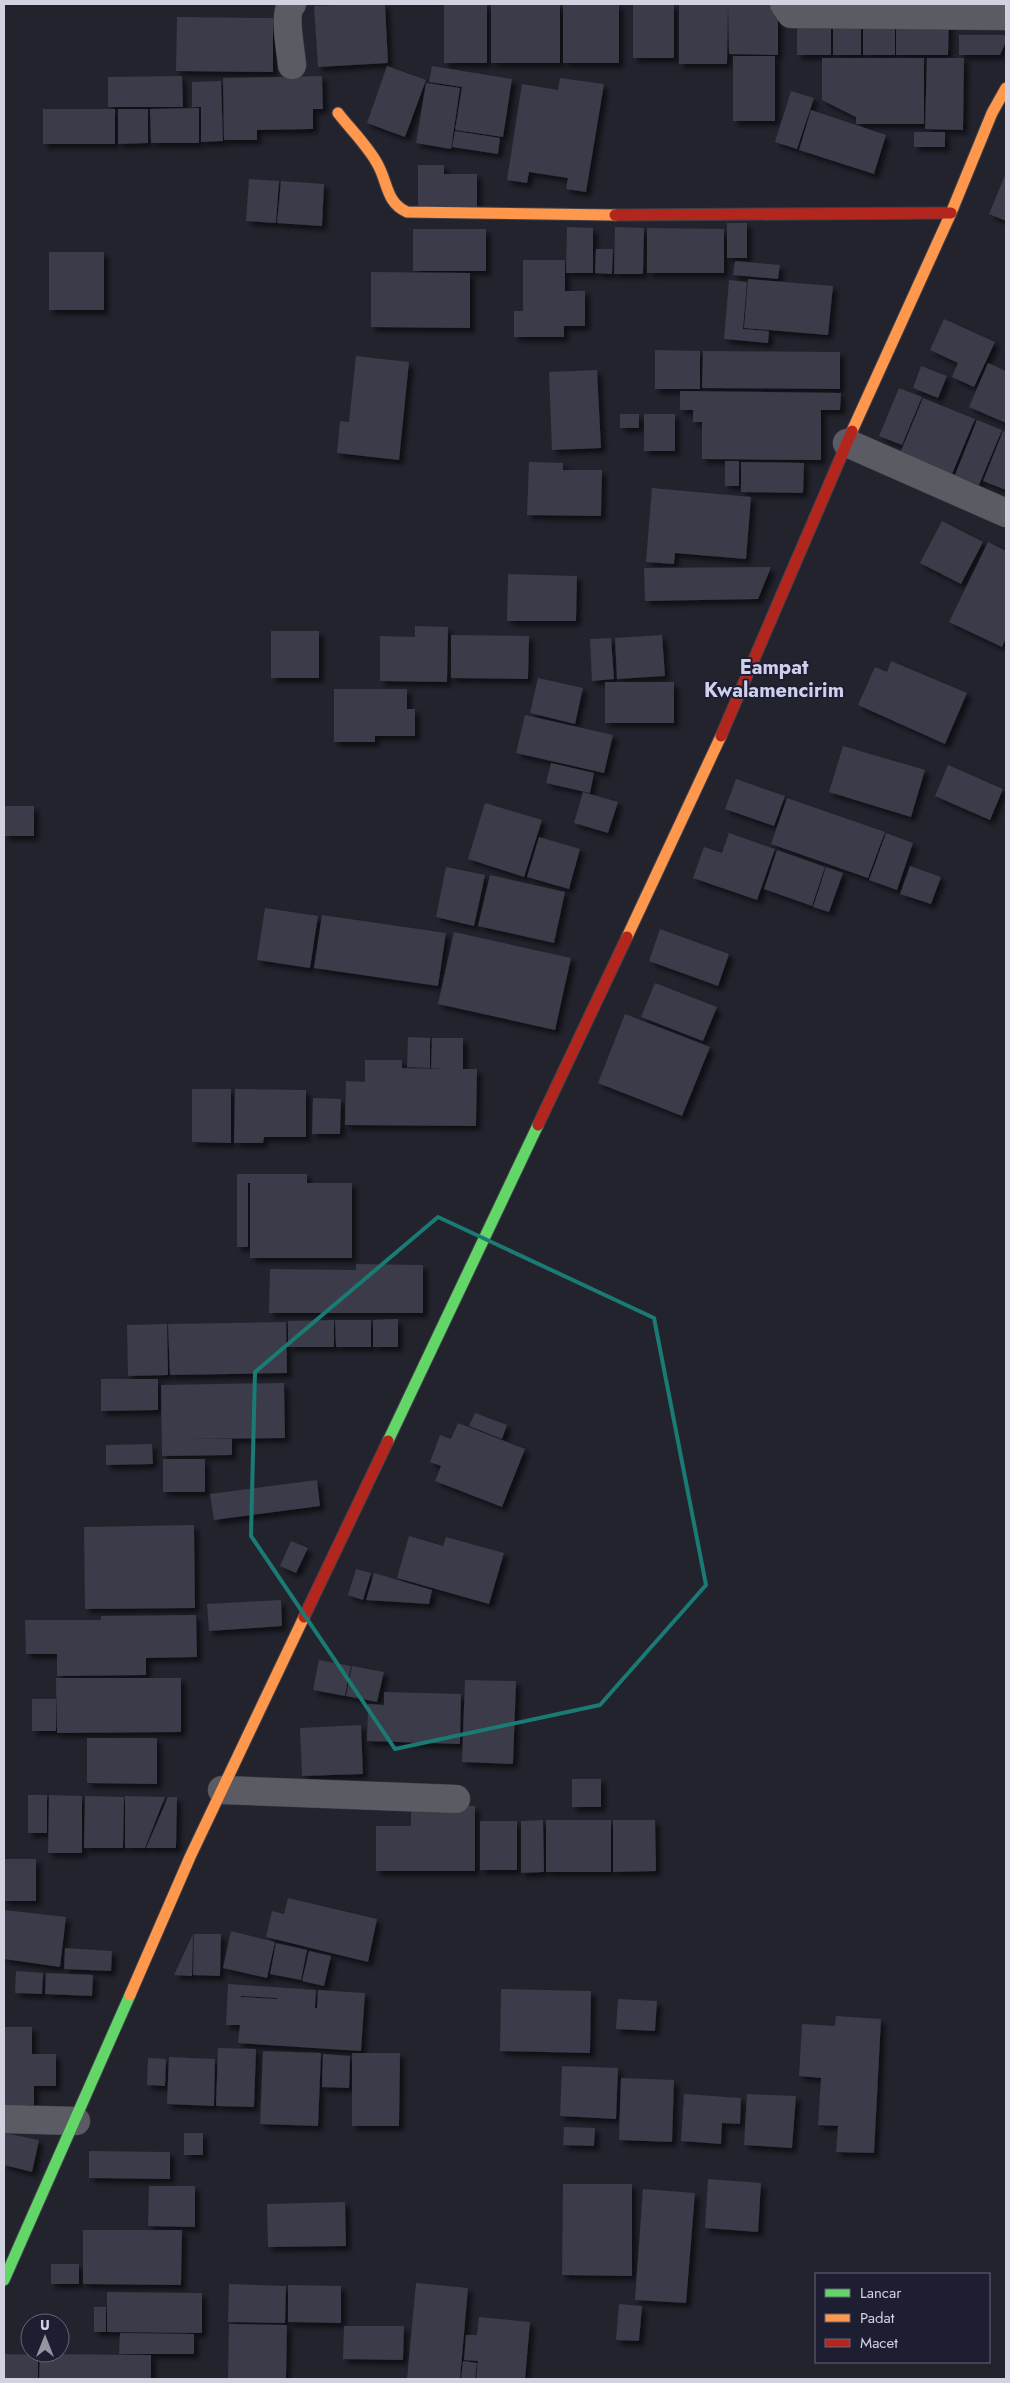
<svg xmlns="http://www.w3.org/2000/svg" width="1010" height="2383" viewBox="0 0 1010 2383" font-family="Jost,sans-serif">
<style>
.building{fill:#3b3a49;fill-rule:evenodd;filter:url(#shadow)}
.lines{fill:none;stroke-linecap:round;stroke-linejoin:round}
.street-casing{stroke:#40404a;stroke-width:29}
.fast-casing{stroke:#40404a;stroke-width:13}
.slow-casing{stroke:#40404a;stroke-width:13}
.jam-casing{stroke:#40404a;stroke-width:13}
.street{stroke:#5b5b64;stroke-width:28}
.fast{stroke:#63d668;stroke-width:11}
.slow{stroke:#ff974d;stroke-width:11}
.jam{stroke:#b3261e;stroke-width:11}
.marked{fill:none;stroke:#197b74;stroke-width:4;stroke-linejoin:round}
.labels{text-anchor:middle;stroke-width:4;stroke-linejoin:round;paint-order:stroke}
.quarter-label{font-size:20px;font-weight:bold;fill:#ced0ec;stroke:#1e1e33}
</style>
<defs>
<filter id="shadow"><feDropShadow dx="4.5" dy="4.5" stdDeviation="2.5" flood-color="#0009"/></filter>
</defs>
<rect width="100%" height="100%" fill="#23232e"/>
<g class="building">
<path d="M354 4H385L388 63 318 67 314 6Z"/>
<rect x="444" y="4" width="43" height="59"/>
<rect x="491" y="4" width="69" height="59"/>
<rect x="563" y="4" width="56" height="59"/>
<path d="M679 4H778V55L729 54 728 6 727 64H679Z"/>
<rect x="633" y="5" width="41" height="53"/>
<rect x="797" y="16" width="34" height="39"/>
<rect x="833" y="16" width="28" height="39"/>
<rect x="863" y="16" width="32" height="39"/>
<path d="M896 16 949 17 948 55H896Z"/>
<path d="M177 17 273 18V72L176 71Z"/>
<path d="M959 35H1006V42L1000 55H959Z"/>
<rect x="733" y="56" width="42" height="65"/>
<path d="M822 58H924V124H856V117L822 100Z"/>
<path d="M927 58H964L963 130 925 129Z"/>
<path d="M387 66 426 80 405 137 367 123Z"/>
<path d="M432 66 512 79 503 137 455 130 462 87 429 82Z"/>
<path d="M182 76 183 107H108V77Z"/>
<path d="M322 76 323 109H313V129L257 130V140H224L223 78Z"/>
<path d="M560 78 604 84 586 192 566 189 568 178 529 172 527 183 507 180 522 84 558 90Z"/>
<path d="M221 81 223 141 201 142V107H192V82Z"/>
<path d="M426 83 460 88 451 149 416 143Z"/>
<path d="M791 91 814 98 797 149 775 142Z"/>
<path d="M199 108V143H151L150 109Z"/>
<rect x="43" y="109" width="72" height="35"/>
<path d="M118 109H148V143L118 144Z"/>
<path d="M811 110 886 135 874 174 799 150Z"/>
<path d="M455 131 500 138 498 154 452 147Z"/>
<rect x="914" y="132" width="31" height="15"/>
<path d="M418 165H444V174H477V211L418 210Z"/>
<path d="M1006 173V221L989 214Z"/>
<path d="M249 179 279 181 276 223 246 221Z"/>
<path d="M281 181 324 184 322 226 277 223Z"/>
<rect x="727" y="223" width="20" height="35"/>
<path d="M567 227 593 228V273H566Z"/>
<path d="M615 227 644 228 643 274H614Z"/>
<path d="M647 228 724 229V273H647Z"/>
<rect x="413" y="229" width="73" height="42"/>
<path d="M596 249H613L612 274 595 273Z"/>
<rect x="49" y="252" width="55" height="58"/>
<path d="M523 260H565V291H585V326H564V337H514V311H523Z"/>
<path d="M735 261 780 265 778 279 733 275Z"/>
<path d="M371 272 470 273V328L371 327Z"/>
<path d="M748 279 833 286 828 335 744 328Z"/>
<path d="M729 280 747 282 743 329 769 331 768 343 724 339Z"/>
<path d="M944 319 995 342 974 387 952 377 958 363 930 350Z"/>
<path d="M655 350 700 351V389H655Z"/>
<path d="M703 351 840 352V389L702 388Z"/>
<path d="M356 356 409 362 399 460 337 453 340 421 349 422Z"/>
<path d="M988 363 1006 371V423L969 407Z"/>
<path d="M921 366 947 376 938 398 913 388Z"/>
<path d="M597 370 601 448 552 450 549 372Z"/>
<path d="M899 388 922 397 902 445 879 436Z"/>
<path d="M680 391 841 393 840 410H821V460L702 459V422H693V410H680Z"/>
<path d="M923 398 975 419 952 474 900 453Z"/>
<rect x="620" y="414" width="19" height="14"/>
<rect x="644" y="414" width="31" height="37"/>
<path d="M977 420 1002 430 979 485 955 475Z"/>
<path d="M1003 431 1006 432V490L983 481Z"/>
<rect x="725" y="461" width="14" height="25"/>
<path d="M529 462 563 463V470H602L601 516 527 515Z"/>
<path d="M741 462 804 463 803 493 741 492Z"/>
<path d="M652 488 751 497 746 559 675 553 674 564 646 562Z"/>
<path d="M942 521 983 542 961 584 920 563Z"/>
<path d="M988 542 1006 551V638L1002 647 949 622Z"/>
<path d="M771 567 758 599 645 601 644 568Z"/>
<path d="M508 574 577 576 576 621H507Z"/>
<path d="M415 626 448 627 447 682 380 681V636L415 637Z"/>
<rect x="271" y="631" width="48" height="47"/>
<path d="M451 635 529 636 528 679 451 678Z"/>
<path d="M662 635 665 676 617 679 615 638Z"/>
<path d="M611 638 614 679 592 681 590 639Z"/>
<path d="M891 661 967 693 945 744 858 705 875 667 887 672Z"/>
<path d="M538 678 583 688 575 724 530 713Z"/>
<rect x="605" y="682" width="69" height="41"/>
<path d="M334 689H407V709H415V736H375V742H334Z"/>
<path d="M525 715 613 735 604 773 516 753Z"/>
<path d="M843 746 925 770 911 817 829 792Z"/>
<path d="M551 763 594 773 590 793 546 783Z"/>
<path d="M948 765 1003 789 990 820 935 796Z"/>
<path d="M736 779 785 796 774 826 725 809Z"/>
<path d="M583 792 618 802 608 833 574 823Z"/>
<path d="M787 798 885 832 868 878 771 844Z"/>
<path d="M485 803 542 820 524 877 468 859Z"/>
<rect x="4" y="806" width="30" height="30"/>
<path d="M729 833 775 849 757 900 693 878 704 847 722 853Z"/>
<path d="M886 833 913 843 897 890 869 880Z"/>
<path d="M539 837 580 849 569 889 527 877Z"/>
<path d="M777 850 825 867 812 906 764 889Z"/>
<path d="M910 866 941 877 931 904 900 894Z"/>
<path d="M446 867 485 875 474 926 436 917Z"/>
<path d="M826 867 843 873 829 912 813 907Z"/>
<path d="M490 875 565 892 554 943 478 926Z"/>
<path d="M265 908 318 916 310 968 257 960Z"/>
<path d="M322 915 446 933 438 986 314 968Z"/>
<path d="M660 929 729 954 718 986 649 961Z"/>
<path d="M454 932 571 958 555 1030 438 1004Z"/>
<path d="M655 983 717 1007 703 1041 641 1017Z"/>
<path d="M625 1014 710 1047 682 1116 598 1083Z"/>
<path d="M408 1037 430 1038V1068L407 1067Z"/>
<path d="M432 1038H463V1069H477L476 1126 345 1125 346 1081 365 1082V1060H402V1068L445 1069 431 1068Z"/>
<path d="M192 1089H231V1143L192 1142Z"/>
<path d="M235 1089 306 1090V1137H264L263 1143H234Z"/>
<path d="M313 1098 341 1099 340 1134H312Z"/>
<path d="M237 1174H307V1183H352V1258H250V1183H248V1247H237Z"/>
<path d="M356 1264 423 1265V1313H269L270 1269 356 1270Z"/>
<path d="M398 1319V1347H373V1320Z"/>
<path d="M334 1320V1347H288V1321Z"/>
<path d="M335 1320H371V1347H336Z"/>
<path d="M286 1322 287 1373 170 1375 168 1324Z"/>
<path d="M167 1324 168 1375 128 1376 127 1325Z"/>
<path d="M101 1379H158V1410L101 1411Z"/>
<path d="M284 1383 285 1438 184 1439H232V1455L162 1456 161 1385Z"/>
<path d="M475 1413 507 1425 502 1439 469 1426Z"/>
<path d="M458 1423 525 1449 502 1507 435 1481 441 1466 430 1462 440 1435 451 1439Z"/>
<path d="M152 1444 153 1464 106 1465V1445Z"/>
<rect x="163" y="1459" width="42" height="33"/>
<path d="M317 1480 320 1506 214 1520 210 1494Z"/>
<path d="M194 1525 195 1608 85 1609 84 1527Z"/>
<path d="M409 1536 443 1546 446 1537 504 1553 489 1604 397 1578Z"/>
<path d="M291 1541 308 1548 296 1573 280 1566Z"/>
<path d="M356 1569 371 1573 363 1600 348 1595Z"/>
<path d="M374 1573 432 1590 429 1604 366 1600Z"/>
<path d="M281 1600 282 1626 209 1631 207 1604Z"/>
<path d="M196 1615 197 1657 146 1658V1675L57 1676V1654H26L25 1620H101V1616Z"/>
<path d="M319 1660 351 1666 345 1696 313 1690Z"/>
<path d="M352 1666 384 1672 377 1702 346 1696Z"/>
<path d="M56 1678H181V1732L57 1733Z"/>
<path d="M465 1680 516 1681 513 1764 462 1762Z"/>
<path d="M384 1692 461 1694 460 1744 367 1741 368 1704 384 1705Z"/>
<rect x="32" y="1699" width="24" height="32"/>
<path d="M361 1725 363 1774 302 1776 300 1728Z"/>
<path d="M87 1738H157V1784L87 1783Z"/>
<rect x="572" y="1779" width="29" height="28"/>
<rect x="28" y="1795" width="19" height="38"/>
<path d="M49 1795 82 1796V1853H48Z"/>
<path d="M85 1796 124 1797 123 1848H84Z"/>
<path d="M125 1796 165 1797 145 1848H125Z"/>
<path d="M168 1797H177L176 1848H146Z"/>
<path d="M411 1806H475V1871H376V1826H411Z"/>
<path d="M543 1820 544 1872 521 1873V1821Z"/>
<rect x="546" y="1820" width="65" height="52"/>
<path d="M613 1820H655L656 1871 613 1872Z"/>
<rect x="480" y="1821" width="37" height="49"/>
<rect x="4" y="1859" width="32" height="42"/>
<path d="M288 1898 377 1919 368 1962 266 1937 272 1911 284 1914Z"/>
<path d="M4 1910 66 1917 60 1967 4 1959Z"/>
<path d="M231 1931 275 1942 267 1978 223 1968Z"/>
<path d="M193 1934 192 1976 174 1975Z"/>
<path d="M194 1934H221L220 1976 193 1975Z"/>
<path d="M276 1943 307 1950 301 1980 270 1974Z"/>
<path d="M65 1948 112 1951 111 1971 64 1969Z"/>
<path d="M309 1951 331 1956 324 1986 302 1981Z"/>
<path d="M16 1971 43 1973 42 1994 15 1993Z"/>
<path d="M46 1973 93 1975 92 1996 45 1994Z"/>
<path d="M228 1984 316 1990 315 2008H317L318 1990 365 1993 361 2051 238 2043 240 2025H226ZM241 1996 277 1998V1999L241 1997Z"/>
<path d="M501 1989 591 1991 590 2053 500 2051Z"/>
<path d="M618 1999 657 2001 655 2031 616 2029Z"/>
<path d="M836 2016 881 2019 874 2153 836 2152 838 2126 818 2125 821 2078 799 2076 802 2024 835 2026Z"/>
<path d="M4 2027H32V2054H56V2086H34V2105H4Z"/>
<path d="M218 2048 256 2049 254 2107 216 2106Z"/>
<path d="M263 2051 321 2053 318 2126 260 2124Z"/>
<path d="M352 2053H400L399 2126H352Z"/>
<path d="M323 2054 350 2056 349 2088 322 2087Z"/>
<path d="M169 2057 215 2059 214 2106 167 2104Z"/>
<path d="M148 2058 166 2059 165 2086 147 2085Z"/>
<path d="M562 2066 618 2068 616 2119 560 2116Z"/>
<path d="M621 2078 674 2080 672 2142 619 2140Z"/>
<path d="M684 2094 741 2098 740 2124 722 2123 721 2144 681 2141Z"/>
<path d="M747 2094 796 2096 792 2148 744 2145Z"/>
<path d="M564 2127 595 2128 594 2146 563 2145Z"/>
<path d="M4 2133 39 2140 32 2172 4 2165Z"/>
<rect x="184" y="2133" width="19" height="22"/>
<path d="M89 2151 170 2152V2179L89 2178Z"/>
<path d="M708 2179 761 2183 758 2232 705 2228Z"/>
<path d="M563 2184H632V2276L562 2275Z"/>
<path d="M149 2186H195V2227L148 2226Z"/>
<path d="M643 2189 695 2193 686 2303 635 2300Z"/>
<path d="M345 2202 346 2246 268 2247 267 2204Z"/>
<path d="M83 2230H182L181 2285 83 2284Z"/>
<rect x="51" y="2264" width="28" height="20"/>
<path d="M416 2283 468 2288 460 2379H407Z"/>
<path d="M229 2284 286 2286 285 2323 228 2322Z"/>
<path d="M288 2285 341 2286V2323L288 2322Z"/>
<path d="M107 2292 202 2293V2333L107 2332Z"/>
<path d="M619 2304 642 2306 639 2341 616 2340Z"/>
<rect x="94" y="2307" width="12" height="25"/>
<path d="M479 2317 530 2322 525 2379H476L478 2361 464 2360 466 2335H477Z"/>
<path d="M229 2324 287 2325 286 2379H228Z"/>
<path d="M344 2326H404L403 2360 343 2359Z"/>
<path d="M120 2333 194 2334V2354H119Z"/>
<path d="M4 2354 38 2355V2379H4Z"/>
<path d="M40 2354 151 2355V2379H39Z"/>
<path d="M463 2361 477 2363 475 2379H461Z"/>
</g>
<g class="lines">
<defs>
<g id="street">
<path d="M784 4 791 14 1006 16"/>
<path d="M292 65C291 51 283 14 292 4"/>
<path d="M847 443 1006 513"/>
<path d="M222 1790 456 1799"/>
<path d="M4 2119 76 2121"/>
</g>
<g id="fast">
<path d="M388 1441 538 1125"/>
<path d="M4 2280 130 1995"/>
</g>
<g id="slow">
<path d="M338 113C351 130 370 148 379 167 388 185 387 203 407 212L615 215"/>
<path d="M852 431 951 213 992 113 1006 88"/>
<path d="M627 937 721 736"/>
<path d="M130 1995 190 1857 304 1617"/>
</g>
<g id="jam">
<path d="M615 215 951 213"/>
<path d="M721 736 852 431"/>
<path d="M538 1125 627 937"/>
<path d="M304 1617 388 1441"/>
</g>
</defs>
<use href="#street" class="street-casing"/>
<use href="#fast" class="fast-casing"/>
<use href="#slow" class="slow-casing"/>
<use href="#jam" class="jam-casing"/>
<use href="#street" class="street"/>
<use href="#fast" class="fast"/>
<use href="#slow" class="slow"/>
<use href="#jam" class="jam"/>
</g>
<path class="marked" d="M438 1217 654 1318 706 1585 600 1705 395 1749 251 1536 255 1372Z"/>
<g class="labels">
<g class="quarter-label">
<text x="774" y="674">Eampat<tspan x="774" dy="23">Kwalamencirim</tspan></text>
</g>
</g>
<rect width="1010" height="2383" fill="none" stroke="#d2d3e1" stroke-width="10"/>
<rect x="815" y="2273" width="175" height="90" fill="#1e1e33" stroke="#666679"/>
<rect x="825" y="2289" width="25" height="8" fill="#63d668" stroke="#666679"/>
<text x="860" y="2298" font-size="15" fill="#d2d3e1">Lancar</text>
<rect x="825" y="2314" width="25" height="8" fill="#ff974d" stroke="#666679"/>
<text x="860" y="2323" font-size="15" fill="#d2d3e1">Padat</text>
<rect x="825" y="2339" width="25" height="8" fill="#b3261e" stroke="#666679"/>
<text x="860" y="2348" font-size="15" fill="#d2d3e1">Macet</text>
<g transform="translate(45 2338)"><circle r="24" fill="#1e1e33" stroke="#666679"/>
<path d="M0-4L9 19L0 12L-9 19Z" fill="#9595a2"/>
<text y="-8" font-size="14" font-weight="bold" text-anchor="middle" fill="#d2d3e1">U</text>
</g>
</svg>
